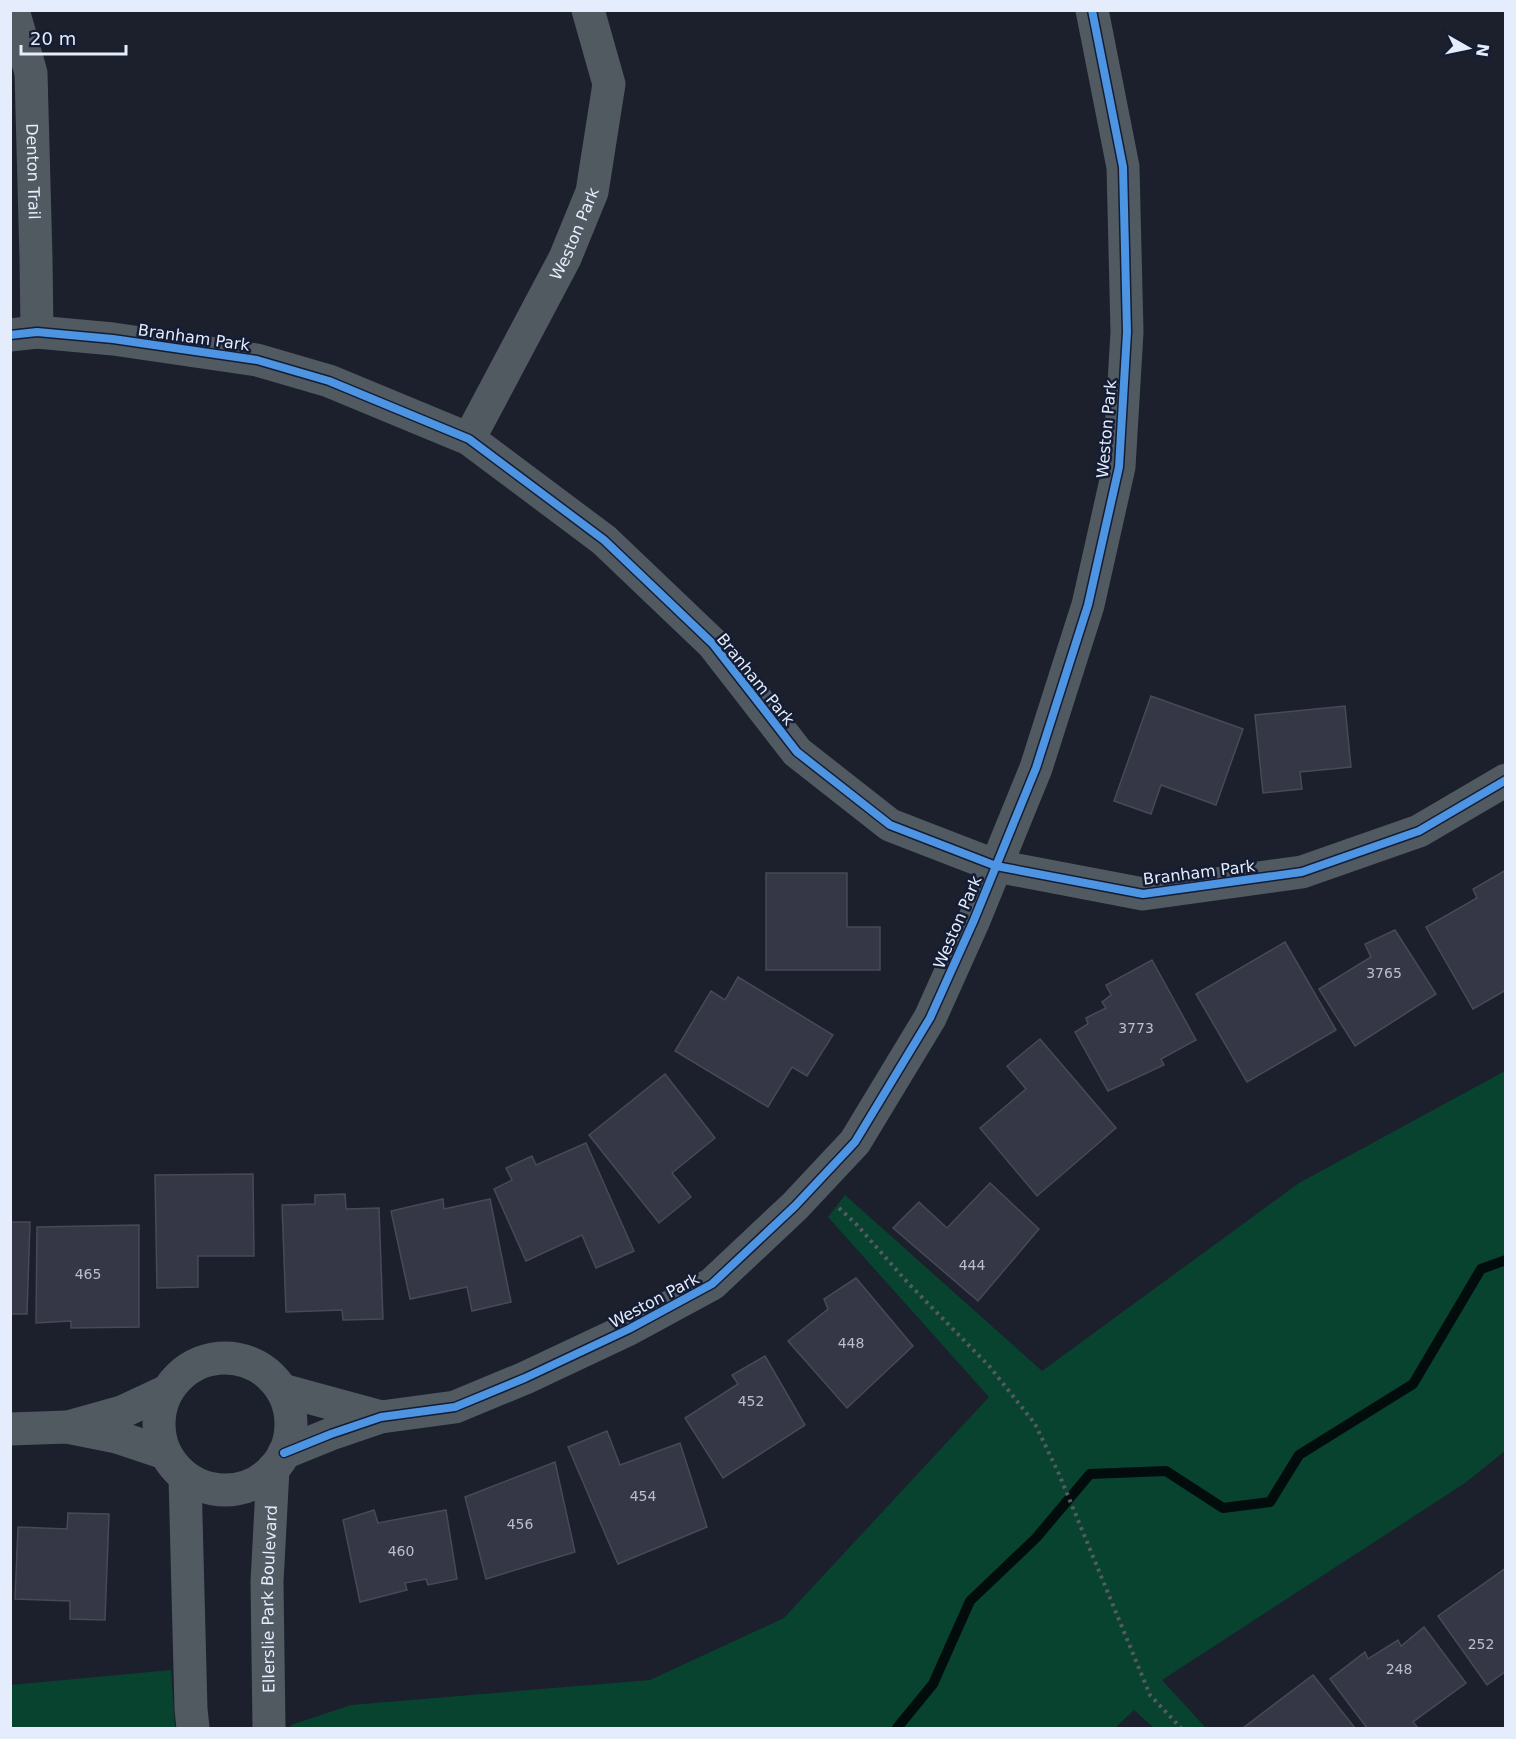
<svg xmlns="http://www.w3.org/2000/svg" width="1516" height="1739" viewBox="0 0 1516 1739" font-family="'DejaVu Sans',sans-serif">
<style>
.green{fill:#08432f}
.lines{fill:none;stroke-linecap:round;stroke-linejoin:round}
.stream{stroke:#030c0d;stroke-width:10}
.building{fill:#353747;stroke:#474a55;stroke-width:1.5}
.path{stroke:#545a62;stroke-width:4;stroke-dasharray:3 4.5;stroke-linecap:butt}
.street{stroke:#515961;stroke-width:33}
.cycleway-casing{stroke:#141d33;stroke-width:11}
.cycleway{stroke:#4d94e3;stroke-width:8}
.labels{text-anchor:middle;stroke-width:5;stroke-linejoin:round;paint-order:stroke}
.number-label{font-size:14px;fill:#b9bfcf}
.street-label{font-size:16px;fill:#e5ecfc;stroke:#141d33}
</style>
<rect width="100%" height="100%" fill="#1b202c"/>
<g class="green">
<path d="M1505 1071V1451L1465 1483 1162 1680 1206 1728H1154L1134 1710 1115 1728H291V1725L351 1705 650 1680 784 1618 989 1397 828 1217 845 1195 1042 1371 1299 1183Z"/>
<path d="M171 1670 175 1728H11V1685Z"/>
</g>
<g class="lines">
<path class="stream" d="M897 1728 933 1684 970 1601 1036 1538 1090 1474 1166 1471 1223 1508 1270 1502 1299 1455 1413 1384 1481 1269 1506 1260"/>
</g>
<g class="building">
<path d="M1151 696 1243 729 1216 805 1161 785 1151 814 1114 801Z"/>
<path d="M1345 706 1351 767 1300 772 1302 789 1263 793 1255 715Z"/>
<path d="M1506 870V990L1473 1009 1426 927 1477 898 1473 889Z"/>
<path d="M766 873H847V927H880V970H766Z"/>
<path d="M1395 930 1436 994 1355 1046 1319 989 1371 957 1365 944Z"/>
<path d="M1285 942 1336 1030 1247 1082 1196 994Z"/>
<path d="M1152 960 1196 1040 1161 1059 1164 1065 1108 1091 1075 1032 1088 1024 1086 1018 1106 1008 1102 1002 1111 995 1106 985Z"/>
<path d="M738 977 833 1035 807 1076 792 1067 768 1107 675 1051 711 991 725 1000Z"/>
<path d="M1040 1039 1116 1128 1037 1196 980 1128 1026 1089 1007 1066Z"/>
<path d="M665 1074 715 1138 672 1173 691 1197 659 1223 589 1135Z"/>
<path d="M586 1143 634 1251 596 1268 582 1235 526 1261 494 1189 512 1180 506 1168 532 1156 536 1165Z"/>
<path d="M253 1174 254 1256H198V1287L157 1288 155 1175Z"/>
<path d="M990 1183 1039 1229 978 1301 893 1228 919 1202 947 1228Z"/>
<path d="M345 1194 346 1209 379 1208 383 1319 343 1320 342 1310 286 1312 282 1205 315 1204V1195Z"/>
<path d="M443 1199 444 1209 490 1199 511 1302 472 1311 467 1287 410 1299 391 1211Z"/>
<path d="M10 1222H30L27 1314H10Z"/>
<path d="M139 1225V1327L71 1328V1321L36 1323 37 1227Z"/>
<path d="M856 1278 913 1346 847 1408 788 1341 828 1309 824 1299Z"/>
<path d="M765 1356 805 1425 723 1478 685 1418 738 1384 732 1375Z"/>
<path d="M607 1431 620 1465 680 1443 707 1527 618 1564 568 1447Z"/>
<path d="M555 1462 575 1552 486 1579 465 1497Z"/>
<path d="M374 1510 378 1523 446 1510 457 1579 428 1585 426 1579 405 1583 407 1590 360 1602 343 1520Z"/>
<path d="M68 1513 109 1514 105 1620 70 1619V1601L15 1599 18 1527 67 1529Z"/>
<path d="M1506 1568V1671L1487 1685 1438 1616Z"/>
<path d="M1424 1627 1466 1683 1413 1722 1418 1728H1367L1330 1679 1365 1652 1368 1659 1398 1640 1401 1646Z"/>
<path d="M1313 1675 1355 1728H1243Z"/>
</g>
<g class="lines">
<path class="path" d="M839 1208 857 1225 908 1283 990 1367 1035 1424 1059 1474 1150 1695 1181 1728"/>
<g class="street">
<path id="s1" d="M13 10 31 73 36 258 37 332"/>
<path d="M10 335 37 332 113 339 257 360 329 381 469 439 604 540 713 644 797 752 890 825 996 866 1143 894 1302 872 1419 831 1506 780"/>
<path id="s2" d="M469 439 565 258 592 192 609 84 588 10"/>
<circle cx="225" cy="1424" r="66"/>
<path d="M282 1390 381 1417"/>
<path d="M72 1426 122 1412 167 1391"/>
<path d="M10 1429 67 1427 117 1437 165 1453"/>
<path d="M284 1453 331 1434 381 1417 455 1407 525 1378 629 1329 712 1284 795 1206 855 1142 930 1018 974 920 1036 768 1088 605 1119 467 1127 332 1123 167 1092 10"/>
<path d="M185 1477 191 1709 193 1728"/>
<path id="s3" d="M269 1728 267 1582 273 1469"/>
</g>
<defs>
<g id="cycleway">
<path d="M10 335 37 332 113 339 257 360 329 381 469 439 604 540 713 644 797 752 890 825 996 866 1143 894 1302 872 1419 831 1506 780"/>
<path d="M284 1453 331 1434 381 1417 455 1407 525 1378 629 1329 712 1284 795 1206 855 1142 930 1018 974 920 1036 768 1088 605 1119 467 1127 332 1123 167 1092 10"/>
</g>
</defs>
<use href="#cycleway" class="cycleway-casing"/>
<use href="#cycleway" class="cycleway"/>
</g>
<g class="labels">
<g class="number-label">
<text x="1384" y="978">3765</text>
<text x="1136" y="1033">3773</text>
<text x="972" y="1270">444</text>
<text x="88" y="1279">465</text>
<text x="851" y="1348">448</text>
<text x="751" y="1406">452</text>
<text x="643" y="1501">454</text>
<text x="520" y="1529">456</text>
<text x="401" y="1556">460</text>
<text x="1481" y="1649">252</text>
<text x="1399" y="1674">248</text>
</g>
<g class="street-label">
<text dy="6" stroke="none"><textPath href="#s1" startOffset="164">Denton Trail</textPath></text>
<text dy="6" stroke="none"><textPath href="#s2" startOffset="231">Weston Park</textPath></text>
<text transform="translate(194 337) rotate(8)" y="6">Branham Park</text>
<text transform="translate(1106 429) rotate(-85)" y="6">Weston Park</text>
<text transform="translate(756 679) rotate(51)" y="6">Branham Park</text>
<text transform="translate(1199 872) rotate(-7)" y="6">Branham Park</text>
<text transform="translate(957 922) rotate(-67)" y="6">Weston Park</text>
<text transform="translate(654 1300) rotate(-28)" y="6">Weston Park</text>
<text dy="6" stroke="none"><textPath href="#s3" startOffset="129">Ellerslie Park Boulevard</textPath></text>
</g>
</g>
<rect width="1516" height="1739" fill="none" stroke="#e5ecfc" stroke-width="24"/>
<g transform="translate(1468 48) rotate(99)" stroke="#141d33" stroke-width="4.5" paint-order="stroke">
<path d="M0-4.5L10 22L0 15L-10 22Z" fill="#e5ecfc"/>
<text y="-9" font-size="16" font-weight="bold" text-anchor="middle" fill="#e5ecfc">N</text>
</g>
<path d="M21 45v9h105v-9" fill="none" stroke="#e5ecfc" stroke-width="3"/>
<text x="30" y="45" font-size="18" fill="#e5ecfc" stroke="#141d33" stroke-width="4.5" paint-order="stroke">20 m</text>
</svg>
